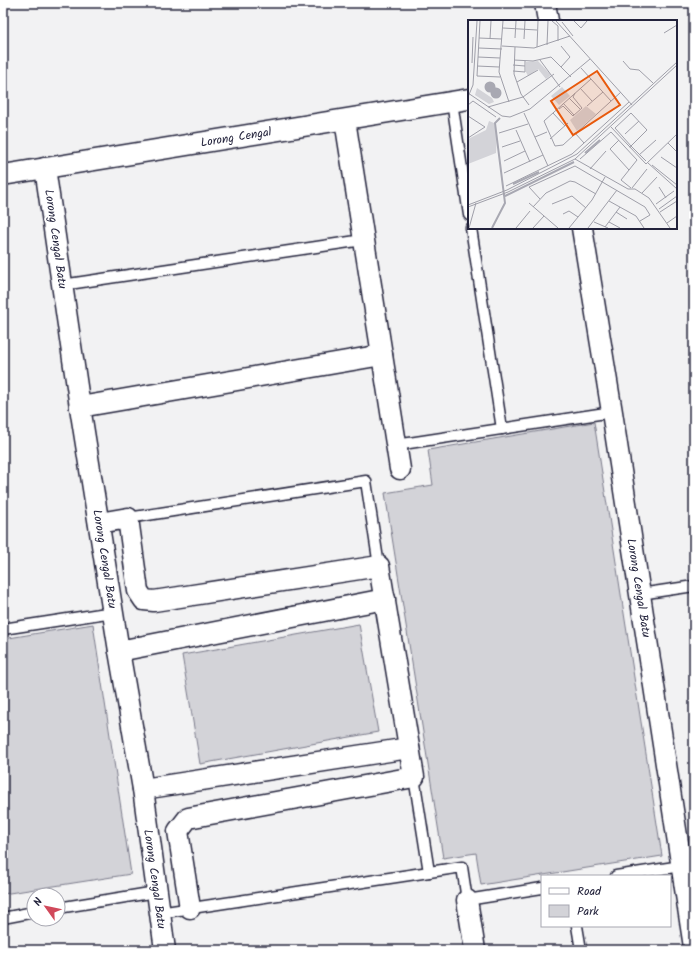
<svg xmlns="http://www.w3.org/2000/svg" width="697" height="953" viewBox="0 0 697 953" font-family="Kalam,sans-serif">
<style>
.green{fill:#d3d3d8;stroke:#7a7a8a}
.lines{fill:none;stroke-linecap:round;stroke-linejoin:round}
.service-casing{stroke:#22223b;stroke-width:13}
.minor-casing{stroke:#22223b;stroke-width:23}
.service{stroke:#fff;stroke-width:10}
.minor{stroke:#fff;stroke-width:20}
.labels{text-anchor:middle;stroke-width:4;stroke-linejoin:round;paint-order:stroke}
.street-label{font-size:12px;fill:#22223b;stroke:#fff}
.inset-river{fill:none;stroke:#a8a8b2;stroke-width:2}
.inset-road{fill:none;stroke:#9f9fa9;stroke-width:1}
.view{fill:#e8590c;fill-opacity:0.15;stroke:#e8590c;stroke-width:2}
.inset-edge{fill:none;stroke:#22223b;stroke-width:2}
</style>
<rect width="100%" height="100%" fill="#f2f2f3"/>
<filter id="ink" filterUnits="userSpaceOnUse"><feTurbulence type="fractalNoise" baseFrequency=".025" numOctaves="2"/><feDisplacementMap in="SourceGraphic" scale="8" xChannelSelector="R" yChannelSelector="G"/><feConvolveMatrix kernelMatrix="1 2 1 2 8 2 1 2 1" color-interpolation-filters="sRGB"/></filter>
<g filter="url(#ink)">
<g class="green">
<path d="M594 422 662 856 481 885 476 853 443 858 385 493 433 485 428 450Z"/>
<path d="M93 624 131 874 3 894V639Z"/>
<path d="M359 624 378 732 200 764 182 655Z"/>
</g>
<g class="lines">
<defs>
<g id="service">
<path d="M452 102 469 215"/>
<path d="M471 228 502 429"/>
<path d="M62 285 363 240"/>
<path d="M396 445 612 412"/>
<path d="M128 518 366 481 379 566"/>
<path d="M640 594 694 586"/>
<path d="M3 629 113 612"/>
<path d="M414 777 429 872"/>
<path d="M616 876 681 866"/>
<path d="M58 908 156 892"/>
<path d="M159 913 462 867 467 900 542 888"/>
<path d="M3 918 34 912"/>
<path d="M577 926 581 950"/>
</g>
<g id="minor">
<path d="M545 3 548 21"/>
<path d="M345 120 400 469"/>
<path d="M45 168 80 407 119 651 143 789 165 950"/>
<path d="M3 175 469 99"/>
<path d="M582 228 612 412 694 947"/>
<path d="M80 407 382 355"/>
<path d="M99 523 128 518 138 591 144 600 154 601 379 566 414 777 188 818 178 831 190 908"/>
<path d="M119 651 385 599"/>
<path d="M143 789 409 748"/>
<path d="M467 900 475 950"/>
</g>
</defs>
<use href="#service" class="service-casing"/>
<use href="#minor" class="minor-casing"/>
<use href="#service" class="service"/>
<use href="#minor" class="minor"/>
</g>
</g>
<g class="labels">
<g class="street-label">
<text transform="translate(236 137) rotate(-9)" y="4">Lorong Cengal</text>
<text transform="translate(56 239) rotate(82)" y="4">Lorong Cengal Batu</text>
<text transform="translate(105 559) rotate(81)" y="4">Lorong Cengal Batu</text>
<text transform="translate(639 588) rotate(81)" y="4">Lorong Cengal Batu</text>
<text transform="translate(155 879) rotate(82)" y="4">Lorong Cengal Batu</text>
</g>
</g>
<g transform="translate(468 20)">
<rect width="209" height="209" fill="#f2f2f3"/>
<path d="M70 41 83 55 78 59 70 49 60 56 58 52V42ZM94 67 102 76 91 85 83 76ZM9 68 24 78 26 82 21 84 7 75ZM118 86 128 94 109 111 102 100ZM21 101 26 103 29 115 28 133 0 144V119L18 110Z" fill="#d3d3d8"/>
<path d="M16.5 67a5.5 5.5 0 1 1 11 0a5.5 5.5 0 1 1-11 0ZM22.5 73a5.5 5.5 0 1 1 11 0a5.5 5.5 0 1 1-11 0Z" fill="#a8a8b2"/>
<path class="inset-river" d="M117 133 132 120M45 164 71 152M37 176 106 142M24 208 37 183 27 103 32 98"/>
<path class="inset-road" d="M35 1 31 52 41 82M84 1 90 6V21M88 1 164 85M106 1 113 8 119 1M94 2 105 16M35 8 69 10M196 13 209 5M11 18 34 19M47 18 48 1M22 19 23 1M56 19 57 1M79 25 80 1M34 26 66 28 102 16M93 26 102 37 93 47M47 27 46 54 53 74 61 85M69 27 70 1M11 28 34 29M10 37 32 38M46 40 65 41 83 37 103 57M72 40 92 67M155 41 162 49 171 50 185 63M4 43 5 17M45 45 57 46M9 46 31 47M113 48 143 81M45 51 57 52V41M9 56 12 1M9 56 32 57M123 59 76 101 87 126 95 125 153 72M49 62 70 50M112 68 124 81M0 73 34 96 42 97 62 89 122 39M0 77 5 65 9 1M101 78 112 89M95 83 106 95M0 85 5 81 28 97M119 86 135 72M20 87 55 77 86 54M91 89 95 86 105 96 114 88 105 77 107 73M56 93 80 146M85 93 97 106M0 96 17 107 0 118M143 107 178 144 209 114M48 110 62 142M31 113 60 104M107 113 116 123M157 114 171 101M67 117 79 112M82 119 100 103M151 120 142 129 161 150M200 123 209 132M34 127 52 121M161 127 163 126 179 110 163 93 147 108 163 126 178 141M171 135 188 120M193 137 209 148M107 139 160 169H167L181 178 202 208M112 139 143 112 169 140 153 160 163 168M36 141 57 131M180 143 209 169M184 145 209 165M122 149 138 131M36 153 75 135M38 166 104 134 161 82M191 167 198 178M164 168 179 149M174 173 189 157M72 179 61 167 107 146 177 187 182 195 172 201M141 181 168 196 176 208M61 183 90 208M84 184 104 176 118 188M188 184 206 171M0 185 39 170 109 134 209 42M0 187 40 172 107 139 209 45M65 187 78 173 102 161 107 162 128 174M191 189 209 176M148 192 159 199M192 192 209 181M95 194 101 191 110 197M126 202 140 208M141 202 152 208M199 203 209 196M137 207 152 187M1 208 8 183M48 208 62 191M65 208 76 196M101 208 124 180 137 157M120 208 149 170"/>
<path class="view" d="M129 51 152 85 105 115 83 81Z"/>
<rect width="209" height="209" class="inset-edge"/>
</g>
<rect width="697" height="953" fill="none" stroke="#fff" stroke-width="16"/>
<rect x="8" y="8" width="681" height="937" fill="none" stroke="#22223b" stroke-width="1.5" filter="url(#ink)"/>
<rect x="541" y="875" width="130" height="52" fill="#ffffff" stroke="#a7a7b1"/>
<rect x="549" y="888" width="20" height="6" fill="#ffffff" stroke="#a7a7b1"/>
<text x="577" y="895" font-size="12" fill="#22223b">Road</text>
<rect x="549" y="905" width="20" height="12" fill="#d3d3d8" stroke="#a7a7b1"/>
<text x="577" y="915" font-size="12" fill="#22223b">Park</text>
<g transform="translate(46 907) rotate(303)"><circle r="19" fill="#ffffff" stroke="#a7a7b1"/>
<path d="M0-3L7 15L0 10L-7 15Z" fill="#d1495b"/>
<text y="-6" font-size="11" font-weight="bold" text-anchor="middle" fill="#22223b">N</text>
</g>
</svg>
